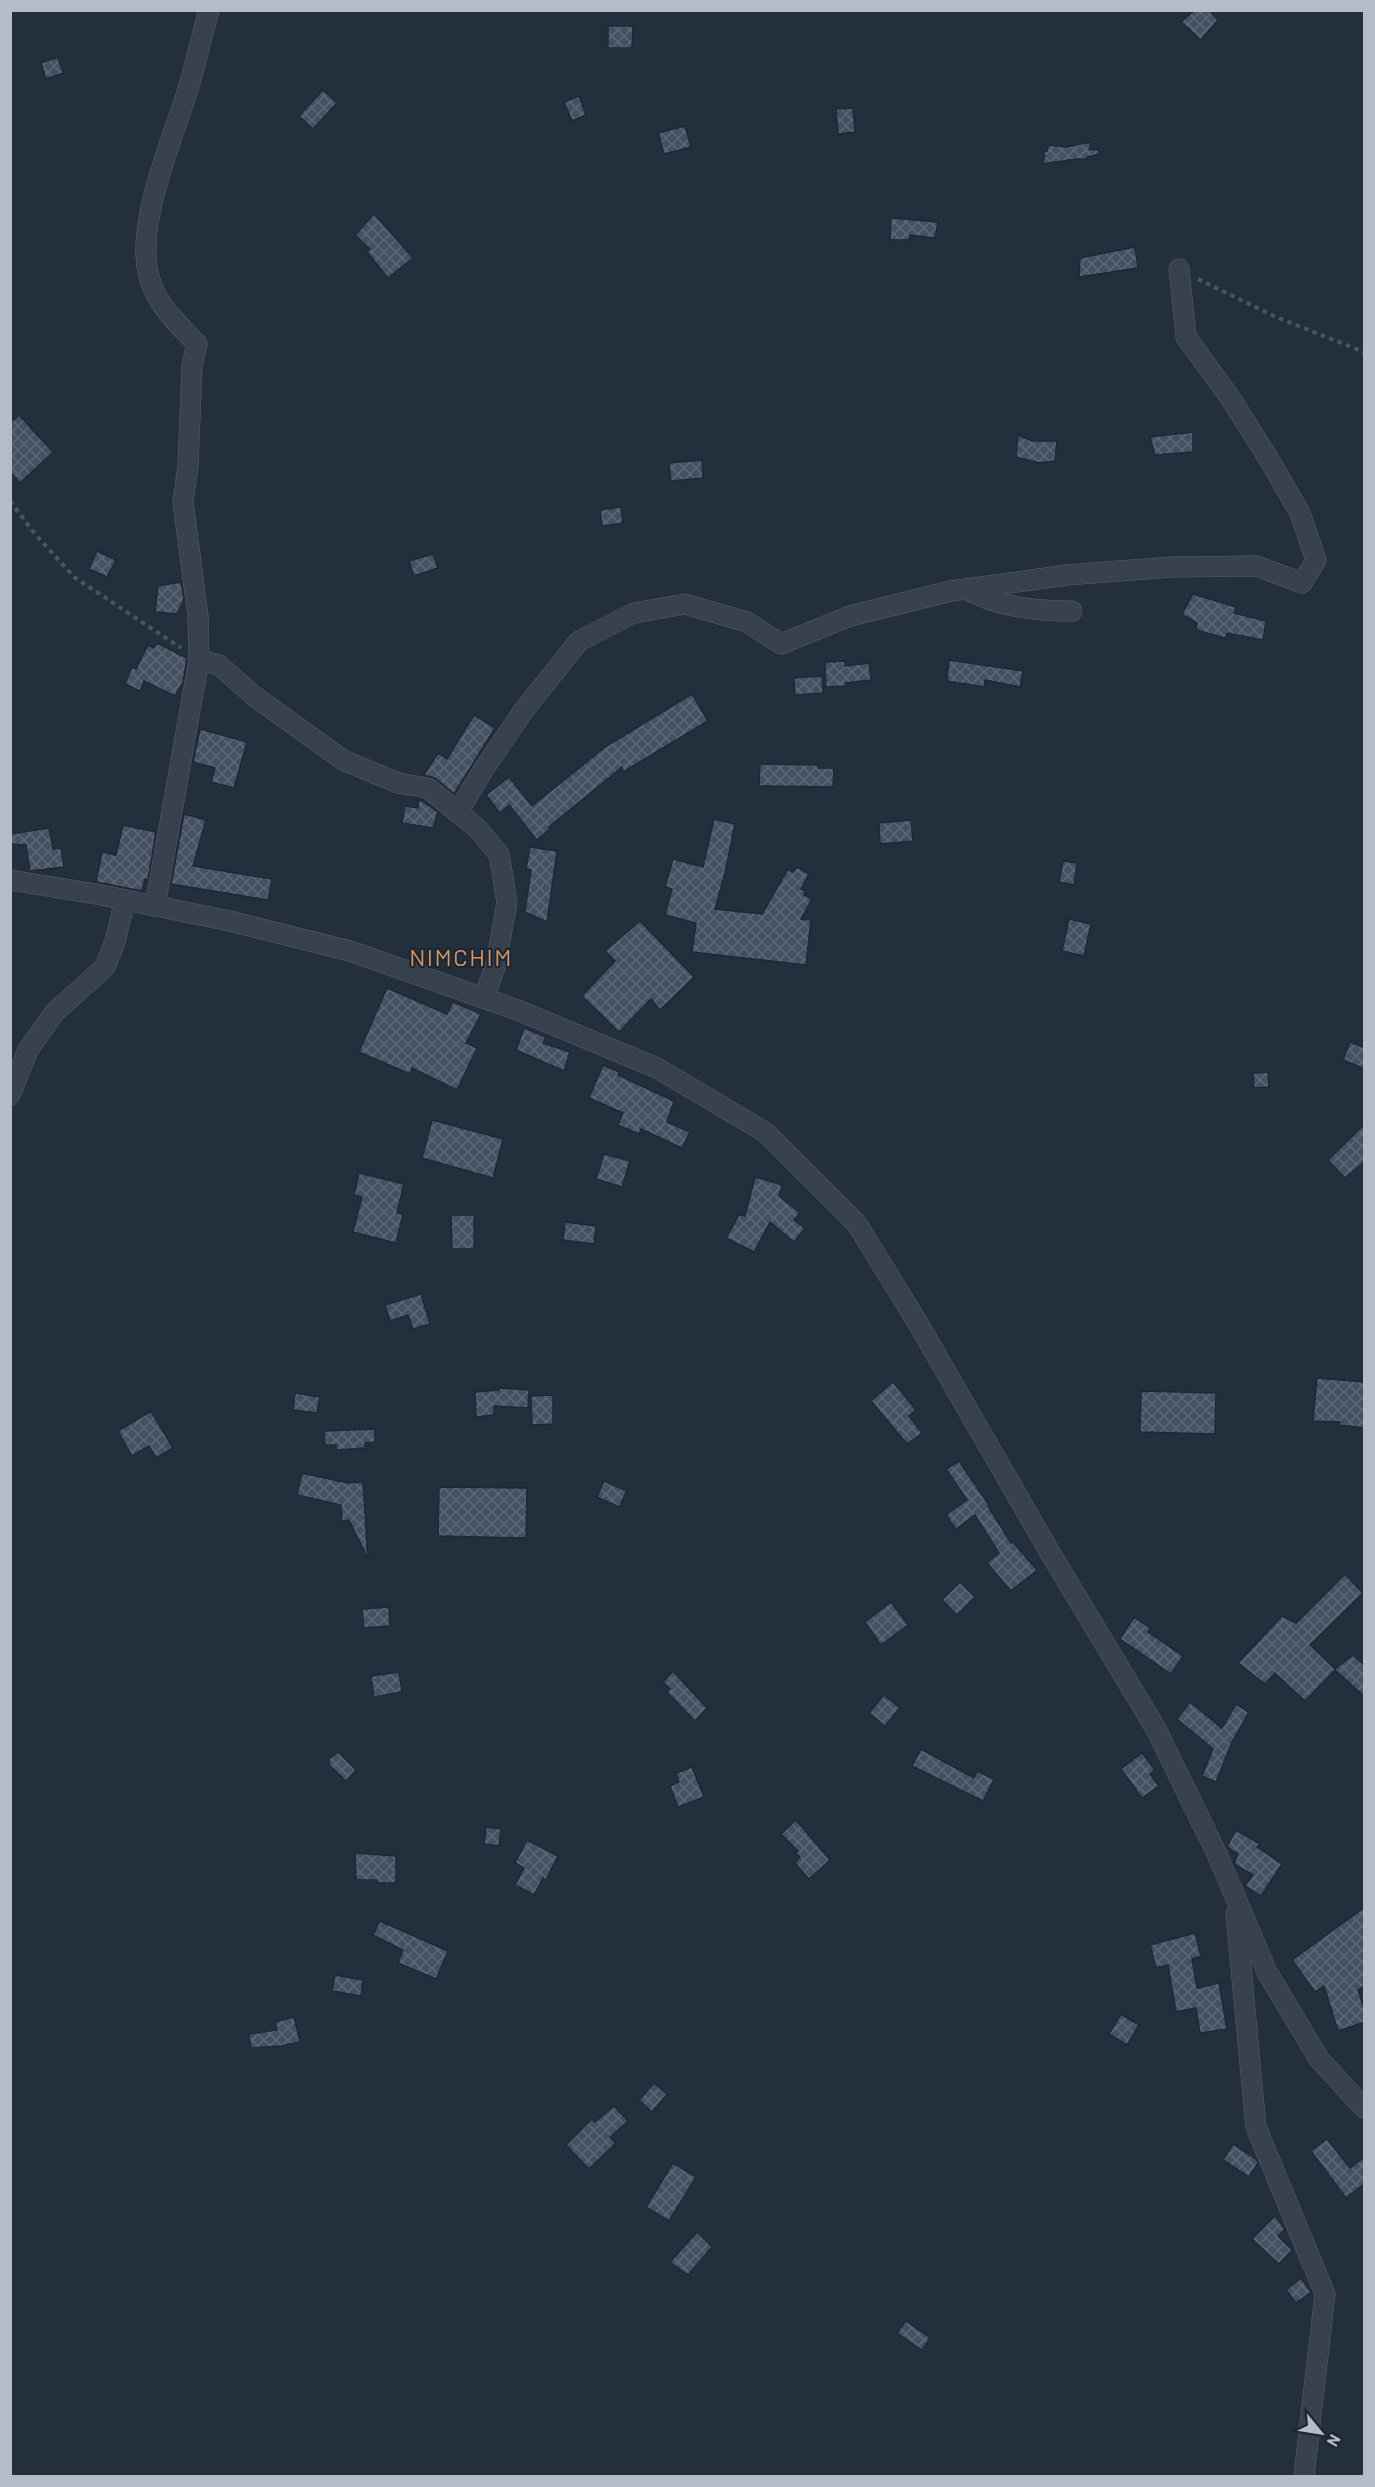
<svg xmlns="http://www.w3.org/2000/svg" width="1375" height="2487" viewBox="0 0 1375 2487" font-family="Barlow,sans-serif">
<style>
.building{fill:url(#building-cross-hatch);stroke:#1f2835;stroke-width:1.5}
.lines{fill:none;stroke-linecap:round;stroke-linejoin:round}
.minor-casing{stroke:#565f6c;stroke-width:21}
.path{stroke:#44595c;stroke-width:4;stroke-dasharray:4.5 4.5;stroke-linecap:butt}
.minor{stroke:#38414e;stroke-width:20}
.labels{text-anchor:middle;stroke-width:4.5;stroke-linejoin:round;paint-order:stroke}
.quarter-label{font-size:24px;letter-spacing:1.5px;fill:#d59563;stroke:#1d2633}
</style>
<defs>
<pattern id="building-cross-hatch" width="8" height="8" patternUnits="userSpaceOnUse" patternTransform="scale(1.5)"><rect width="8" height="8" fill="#455162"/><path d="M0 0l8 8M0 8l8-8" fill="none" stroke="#5d6877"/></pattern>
</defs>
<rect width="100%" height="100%" fill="#242f3e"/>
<g class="building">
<path d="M1195 10H1209L1218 20 1201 40 1181 22Z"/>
<path d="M608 26H633L632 48H608Z"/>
<path d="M58 57 63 73 46 79 41 63Z"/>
<path d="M323 90 337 103 313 129 299 116Z"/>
<path d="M579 96 586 115 572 121 564 102Z"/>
<path d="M853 108 855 132 838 134 836 109Z"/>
<path d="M685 126 691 147 664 154 658 133Z"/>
<path d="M1091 142 1089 149 1099 150V154L1087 157V159H1077L1042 164 1045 156 1043 152 1047 151 1049 145 1066 147Z"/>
<path d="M374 214 413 258 388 278 367 252 370 249 355 235Z"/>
<path d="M891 218 938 222 935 238 910 235 909 240H890Z"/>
<path d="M1135 247 1138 268 1079 277 1080 258Z"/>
<path d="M19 415 53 452 20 483 10 472V423Z"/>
<path d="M1193 432V452L1155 455 1150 437Z"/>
<path d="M1018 435 1032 441H1057L1055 461 1040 463 1016 457Z"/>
<path d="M702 460 703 478 671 481 669 463Z"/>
<path d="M621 507 623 523 602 526 600 510Z"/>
<path d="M97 551 116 560 107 577 89 569Z"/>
<path d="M433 554 438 568 414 576 409 561Z"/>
<path d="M181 582 184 599 177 614 155 612 158 586Z"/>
<path d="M1193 594 1236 607 1234 613 1266 621 1263 640 1227 633 1225 638 1196 630 1197 623 1182 614Z"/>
<path d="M157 643 187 658 183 682 175 696 144 681 140 691 125 684 132 667 136 669 148 645 154 648Z"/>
<path d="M949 660 1023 671 1020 687 985 680 984 687 947 681Z"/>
<path d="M845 661V666L869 663 871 680 846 683V686L826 687 825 662Z"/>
<path d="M822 676 823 693 795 695 794 678Z"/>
<path d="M692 694 708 721 623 772 622 767 549 827 550 829 537 840 509 805 500 813 486 795 509 777 532 806 605 747Z"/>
<path d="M474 715 495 728 454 794 435 778 424 775 438 753 447 759Z"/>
<path d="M200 729 247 742 234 788 211 782 215 768 193 762Z"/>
<path d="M760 764 818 765V768H834L833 787 759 786Z"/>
<path d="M419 799 438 812 433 828 402 823 405 806 418 808Z"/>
<path d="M184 814 206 820 193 866 272 879 268 900 171 884Z"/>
<path d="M714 819 735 824 725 873 715 909 762 914 788 869 793 872 797 867 809 874 801 889 806 891 804 895 812 899 801 919 811 920 806 965 692 952 696 923 665 915 672 889 665 887 673 859 703 867Z"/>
<path d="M911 820 913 841 880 844 879 823Z"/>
<path d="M123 825 156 832 148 880 145 879 142 891 96 882 102 852 116 855Z"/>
<path d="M49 828 53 849 61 848 64 867 30 871 26 845 10 844V834Z"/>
<path d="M530 847 557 851 547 922 525 912 531 870 526 869Z"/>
<path d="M1063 861 1077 863 1074 885 1059 882Z"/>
<path d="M1069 919 1091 924 1084 956 1062 951Z"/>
<path d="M640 921 694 977 660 1010 651 999 619 1032 582 996 615 961 605 951Z"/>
<path d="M387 988 447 1014 453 1002 481 1014 466 1043 477 1048 457 1090 412 1068 410 1074 359 1052Z"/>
<path d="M524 1028 546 1037 543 1043 570 1052 564 1071 516 1050Z"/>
<path d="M1350 1042 1365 1048V1069L1343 1060Z"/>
<path d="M603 1065 619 1072 618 1075 674 1101 667 1122 690 1132 682 1148 641 1129 639 1134 618 1125 623 1113 589 1098Z"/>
<path d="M1268 1072 1269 1087 1254 1088 1253 1073Z"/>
<path d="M432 1120 503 1139 493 1178 422 1158Z"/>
<path d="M1365 1124V1161L1345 1178 1328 1160Z"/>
<path d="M604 1154 630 1161 622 1187 596 1179Z"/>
<path d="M359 1173 404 1184 397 1213 403 1214 396 1243 353 1232 362 1197 354 1195Z"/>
<path d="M755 1177 782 1185 779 1196 800 1213 794 1220 805 1228 794 1242 770 1222 754 1252 726 1238 739 1215 745 1216Z"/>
<path d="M451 1215H474V1249H452Z"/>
<path d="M565 1222 596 1226 594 1244 563 1240Z"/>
<path d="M421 1294 430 1324 413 1329 408 1315 390 1321 385 1305Z"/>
<path d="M1317 1378 1365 1382V1428L1339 1425 1340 1422 1313 1421Z"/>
<path d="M893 1382 916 1410 909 1416 922 1433 907 1444 871 1401Z"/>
<path d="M499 1388 529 1390 528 1408 494 1406V1415L476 1417 475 1392 499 1390Z"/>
<path d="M1141 1391 1216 1393 1215 1434 1140 1432Z"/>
<path d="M295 1393 320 1397 317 1413 293 1410Z"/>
<path d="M553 1395V1424L532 1425 531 1396Z"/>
<path d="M151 1411 173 1448 156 1458 149 1446 132 1456 118 1431Z"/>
<path d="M375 1429V1442L365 1443V1448L336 1450V1445H325L324 1431Z"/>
<path d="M959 1461 989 1505 988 1506 1011 1543 1013 1542 1037 1570 1011 1591 987 1563 999 1553 975 1515 956 1529 946 1515 967 1500 946 1469Z"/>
<path d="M302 1473 348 1483 363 1482 368 1559 349 1520 342 1521 341 1505 297 1495Z"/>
<path d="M604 1481 627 1491 619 1507 597 1497Z"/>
<path d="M439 1487 527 1488 526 1538 438 1536Z"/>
<path d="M1345 1574 1363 1593 1310 1645 1335 1669 1353 1655 1365 1666V1697L1335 1670 1305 1701 1275 1673 1265 1684 1238 1663 1282 1616 1296 1623Z"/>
<path d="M960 1582 975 1597 957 1615 942 1600Z"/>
<path d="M891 1602 908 1625 881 1645 865 1622Z"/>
<path d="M389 1607 390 1626 364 1628 362 1609Z"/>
<path d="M1134 1617 1150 1628 1148 1632 1183 1656 1171 1674 1120 1639Z"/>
<path d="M673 1671 707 1708 695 1721 667 1692 670 1689 663 1682Z"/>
<path d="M399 1672 402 1692 374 1697 371 1676Z"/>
<path d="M884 1695 900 1708 885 1726 869 1713Z"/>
<path d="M1190 1702 1222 1728 1236 1704 1249 1712 1232 1742 1216 1782 1202 1776 1213 1749 1177 1719Z"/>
<path d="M921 1749 974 1778 977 1771 994 1779 983 1801 912 1766Z"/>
<path d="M338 1752 356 1770 346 1781 329 1765V1759Z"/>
<path d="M1142 1753 1155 1770 1150 1774 1159 1786 1142 1798 1121 1769Z"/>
<path d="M692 1767 704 1797 678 1807 670 1786 679 1782 676 1773Z"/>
<path d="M796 1820 830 1860 809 1879 795 1863 800 1857 796 1853 798 1851 781 1834Z"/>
<path d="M486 1827 501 1829 499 1846 484 1844Z"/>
<path d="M1236 1830 1260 1844 1257 1847 1282 1864 1261 1896 1245 1886 1253 1875 1234 1864 1238 1854 1227 1847Z"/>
<path d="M527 1840 558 1856 546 1880 543 1878 534 1895 515 1885 524 1868 515 1863Z"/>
<path d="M355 1853 396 1856V1883H377V1880H356Z"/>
<path d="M1365 1907V1985L1358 1990 1365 2011V2022L1338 2031 1324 1986 1315 1992 1292 1960Z"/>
<path d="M380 1921 448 1951 436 1979 398 1963 403 1950 373 1935Z"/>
<path d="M1195 1933 1201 1956 1192 1959 1197 1988 1219 1983 1227 2029 1200 2033 1196 2008 1176 2012 1168 1965 1156 1968 1150 1945Z"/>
<path d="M335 1975 363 1980 361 1996 332 1991Z"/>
<path d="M1121 2014 1139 2025 1127 2045 1109 2034Z"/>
<path d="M294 2017 300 2042 281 2046 251 2048 249 2034 277 2030 275 2022Z"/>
<path d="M654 2083 667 2094 652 2112 639 2100Z"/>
<path d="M614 2106 628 2121 610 2137 616 2143 589 2169 566 2145 592 2119 595 2122Z"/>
<path d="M1327 2139 1350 2168 1365 2157V2183L1346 2198 1311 2151Z"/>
<path d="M1233 2144 1256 2159 1258 2163 1249 2177 1223 2160Z"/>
<path d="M673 2163 696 2177 669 2221 646 2207Z"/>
<path d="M1275 2216 1285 2229 1278 2236 1292 2250 1279 2264 1252 2239Z"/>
<path d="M697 2232 712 2247 688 2275 670 2262Z"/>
<path d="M1301 2278 1311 2292 1296 2303 1286 2290Z"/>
<path d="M906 2321 930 2338 922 2350 897 2333Z"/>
</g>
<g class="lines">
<defs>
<g id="minor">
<path d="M966 589C998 607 1035 611 1072 611"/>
<path d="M199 660 219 665 254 696 343 760 398 783 428 788 477 828 499 854 507 902 496 964 484 998"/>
<path d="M458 812 483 770 524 710 579 641 634 613 685 604 747 622 781 644 850 616 951 591 1067 575 1172 567 1257 566 1302 583 1316 560 1300 513 1267 456 1229 396 1186 337 1179 269"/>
<path d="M10 880 96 894 230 921 350 951 520 1011 657 1068 765 1132 857 1224 919 1325 1049 1551 1156 1729 1217 1854 1267 1972 1319 2059 1364 2108"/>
<path d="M155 906 199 660 198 616 183 502 188 466 192 366 197 344C180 326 161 309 152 286 130 232 173 140 189 86 196 61 202 36 209 10"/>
<path d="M10 1095 28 1050 55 1012 105 967 115 942 125 900"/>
<path d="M1236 1914 1256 2127 1325 2294 1304 2476"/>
</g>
</defs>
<use href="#minor" class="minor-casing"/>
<g class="path">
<path d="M1198 279 1276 317 1364 352"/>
<path d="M10 501 35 534 74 577 181 648"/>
</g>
<use href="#minor" class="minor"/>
</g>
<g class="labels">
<g class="quarter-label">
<text x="461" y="966">NIMCHIM</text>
</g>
</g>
<rect width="1375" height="2487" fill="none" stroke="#b4bcc9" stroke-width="24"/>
<g transform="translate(1321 2433) rotate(120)" stroke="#1d2633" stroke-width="4.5" paint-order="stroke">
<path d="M0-4.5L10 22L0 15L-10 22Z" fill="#b4bcc9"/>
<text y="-9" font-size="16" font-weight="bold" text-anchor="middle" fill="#b4bcc9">N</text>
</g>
</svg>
